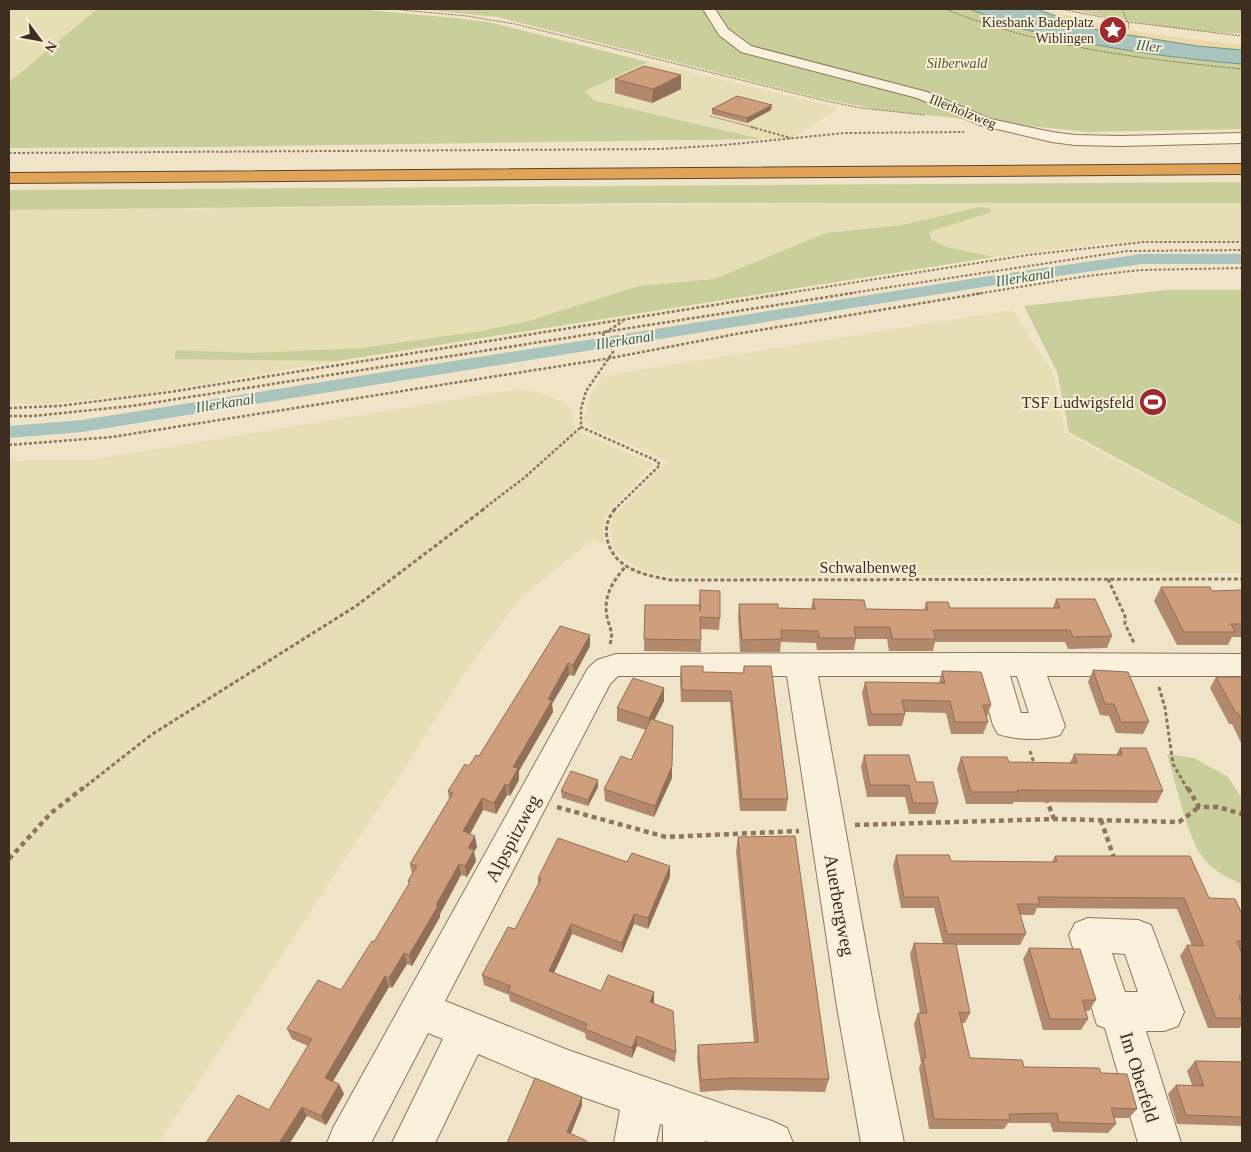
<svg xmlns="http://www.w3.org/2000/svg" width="1251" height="1152" viewBox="0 0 1251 1152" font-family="Georgia,serif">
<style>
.farmland{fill:#e6deb5}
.green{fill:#c9cf9b}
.sand{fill:#ecd9a5}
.water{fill:#a9c4bc;stroke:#6f938a}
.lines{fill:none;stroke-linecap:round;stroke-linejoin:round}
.canal{fill:#a9c4bc;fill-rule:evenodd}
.minor-casing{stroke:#8d765c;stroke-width:2}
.highway-casing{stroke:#5b4430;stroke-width:2}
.path-far4{stroke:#8d765c;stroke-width:1;stroke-dasharray:2 1;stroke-linecap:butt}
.path-far3{stroke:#8d765c;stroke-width:2;stroke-dasharray:2.5 2;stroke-linecap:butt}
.path-far2{stroke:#8d765c;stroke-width:2.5;stroke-dasharray:3 2;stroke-linecap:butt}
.path-far1{stroke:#8d765c;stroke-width:3;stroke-dasharray:4 2.5;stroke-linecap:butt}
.path{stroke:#8d765c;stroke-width:4.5;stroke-dasharray:5 4;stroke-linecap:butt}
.minor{fill:#faf1dc;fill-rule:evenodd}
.highway{fill:#e0a458;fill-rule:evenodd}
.wall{fill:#b2896c}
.shaded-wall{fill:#916f58}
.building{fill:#cf9f7d;stroke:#916f58}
.labels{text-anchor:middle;stroke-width:4;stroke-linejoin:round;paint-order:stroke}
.far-poi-label{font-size:14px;fill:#3d2e20;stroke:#f7eed8;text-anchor:end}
.far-park-label{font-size:14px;font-style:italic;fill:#4d5a26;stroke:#f7eed8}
.far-street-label{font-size:14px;fill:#3d2e20;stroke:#f7eed8}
.far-water-label{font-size:15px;font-style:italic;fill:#2f5d5a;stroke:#f7eed8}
.poi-label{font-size:16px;fill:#3d2e20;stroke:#f7eed8;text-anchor:end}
.street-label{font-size:16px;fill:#3d2e20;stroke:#f7eed8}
.near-street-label{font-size:19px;fill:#3d2e20;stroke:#f7eed8}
</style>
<rect width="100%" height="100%" fill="#f0e4c8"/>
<g class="farmland">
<path d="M9 10H96L9 82Z"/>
<path d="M648 62 839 108 792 138 761 139 593 100 585 91Z"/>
<path d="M863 203H1242V241L1105 243 994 257 947 247 932 240 929 231 980 207 902 225 826 233 714 279 639 286 528 321 481 331 360 348 250 353 176 350 174 358 337 361 152 393 47 404H9V210Z"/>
<path d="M1013 310 1053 372 1065 433 1242 527V573L687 577 660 575 642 570 624 559 613 547 610 529 613 516 667 461 587 426 584 418 593 389 602 376Z"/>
<path d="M519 389 545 394 565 403 572 410 576 431 653 464 607 514 603 529 605 544 593 540 523 595 466 670 399 777 158 1143H9V461L89 460Z"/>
</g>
<g class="green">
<path d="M188 9H356L455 18 489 22 648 62 585 91 593 100 761 139 199 147 9 148V82L96 10Z"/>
<path d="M419 9H969L1021 28 1181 59 1242 64V129L1086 132 880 110 819 98 497 17Z"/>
<path d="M1070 9H1242V34C1184 31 1127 22 1070 9Z"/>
<path d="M1242 182V203H640L9 210V190Z"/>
<path d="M980 207 989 208 991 212 929 232 932 240 947 247 994 257 337 361 174 359 176 350 250 353 360 348 481 331 528 321 639 286 714 279 826 233 902 225Z"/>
<path d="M1167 290H1242V526L1069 432 1057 372 1024 306Z"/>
<path d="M1167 754 1194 758 1228 777 1242 799V884C1227 878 1211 869 1202 856 1187 836 1175 780 1167 754Z"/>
</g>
<path class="sand" d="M1037 9 1150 34 1242 45V50C1184 45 1121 40 1065 20 1056 17 1045 14 1037 9Z"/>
<path class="water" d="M969 9H1037L1071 22 1098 30 1197 46 1242 50V64C1169 58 1095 47 1023 29 1005 24 987 15 969 9Z"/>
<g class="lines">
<path class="canal" d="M1142 254H1242V264H1142L1002 284 82 432 9 438V426L82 420 1002 274Z"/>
<defs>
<g id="minor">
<path d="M703 9H715L728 29 751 46 927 92 990 119 1052 132 1075 135 1121 136 1242 133V143L1121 146 1075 145 1052 142 980 125 917 98 741 52 719 35Z"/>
<path d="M991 653 1242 654V676H1047L1065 726 1060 735C1041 741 1017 740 998 734L993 725 979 676H818L877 1007 904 1143H861L837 1007 787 676H618L610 684 445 1001 568 1050 772 1121 787 1128 793 1143H713L705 1141V1143H663V1125L660 1124 656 1143H614L620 1110 568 1092 478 1054 435 1143H392L443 1039 428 1033 371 1143H327L333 1128 588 668 597 660 616 654ZM1010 676H1017L1029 713H1021Z"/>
<path d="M1088 918 1138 920 1151 925 1184 1012 1178 1026 1164 1031H1146L1181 1143H1138L1105 1028 1097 1025 1069 935 1075 923ZM1112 953 1125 954 1138 992H1125Z"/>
</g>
<path id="highway" d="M1242 164V174L9 183V173Z"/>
</defs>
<use href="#minor" class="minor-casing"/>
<use href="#highway" class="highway-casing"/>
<g class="path-far4">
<path d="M391 9 467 16 515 24 826 101 861 108 925 115"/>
<path d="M945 9C1038 47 1143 59 1242 69"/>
<path d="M1060 9 1128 22 1242 36"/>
<path d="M1122 9 1129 25 1128 29"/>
<path d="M710 116 756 128"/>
</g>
<g class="path-far3">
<path d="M751 127 791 138"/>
<path d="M9 153 661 149 724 145 845 133 964 132"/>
<path d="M781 294 1028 255 1145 242H1242"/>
<path d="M845 294 1127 251 1242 250"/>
<path d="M976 294 1087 276 1142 270 1242 268"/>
</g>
<g class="path-far2">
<path d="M9 408 59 406 170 392 789 293"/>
<path d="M9 416H33L132 406 853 293"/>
<path d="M9 445 112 437 611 358 736 334 983 293"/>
<path d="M482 510 524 478 581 427"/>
<path d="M614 510 660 465 657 461 581 427V409L586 391 613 352 603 334 623 321"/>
</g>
<g class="path-far1">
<path d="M615 509C608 518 605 526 607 538 613 569 644 575 671 580L1242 579"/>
<path d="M1108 579 1125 616V624L1134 643"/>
<path d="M610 644C613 635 611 630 608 621 602 598 611 584 625 567"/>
<path d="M1159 687 1165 708 1173 764 1188 790"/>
<path d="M1030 751 1035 766"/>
<path d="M81 790 151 735 356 606 484 509"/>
</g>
<g class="path">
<path d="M1188 788 1199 807H1218L1242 814"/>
<path d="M1046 798 1054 819"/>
<path d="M557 807 666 837 799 831"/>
<path d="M1101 820 1114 858"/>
<path d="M855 825 1054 819 1179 822 1199 807"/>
<path d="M9 859 51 813 83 788"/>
</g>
<use href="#minor" class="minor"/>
<use href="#highway" class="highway"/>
</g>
<g class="wall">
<path d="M681 75V89L652 103 615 93V79Z"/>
<path d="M712 109 771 110 747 123 712 114Z"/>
<path d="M1161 587 1212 591 1242 590V637H1232L1228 645H1177L1154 601Z"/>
<path d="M700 590 720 618 719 630 701 629V652L644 651 645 605H699Z"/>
<path d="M813 599 866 609 924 610 926 602 950 608H1053L1056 599 1112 636 1107 648 1068 649 1065 642H935L933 651H889L887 639H856L854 650H817L816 643 781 642 780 652H740L738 616 739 604 778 608 811 609Z"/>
<path d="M560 626 590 646 574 676 569 675 552 704 553 712 519 771V780L510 796 507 795 496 814 483 810 470 834 477 847 474 852 476 861 467 877 461 875 440 914V917L412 966 407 964 392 988 389 987 333 1081 339 1084 344 1094 326 1125 307 1116 269 1110 308 1046 292 1039 287 1029 341 990 374 942 409 884 408 881 412 874 410 864 449 799 448 791 469 766 479 756Z"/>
<path d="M681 666 703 672 743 673 744 666 788 799 786 811H740L730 702H681L680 678Z"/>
<path d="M1093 670 1149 722 1143 734 1116 733 1109 716 1100 715 1088 682Z"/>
<path d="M942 671 991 705 987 717H986L988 722 983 734H951L946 713 905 712V714L902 726H868L862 693 865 682 939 683Z"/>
<path d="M1216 677H1242V745L1232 724H1229L1210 688Z"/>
<path d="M664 688V701L654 720 672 778 654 817 605 801 604 789 631 760 646 730 617 721V708Z"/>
<path d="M1120 748 1163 791 1157 803 1014 802 1013 804H966L957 769 961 757 1009 762 1070 763 1074 754 1116 755Z"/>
<path d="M864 755 916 782 938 803 935 814H909L905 797H867L861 767Z"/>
<path d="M598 787 588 806 562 798 561 791Z"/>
<path d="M738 837 829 1079 825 1092 731 1090 700 1092 697 1058 698 1045 754 1042 736 851Z"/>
<path d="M896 855 951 861 1052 862 1055 856 1209 898 1242 914V951H1241L1242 954V1025L1239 1028H1208L1180 956 1187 945 1192 946 1177 909 1037 908 1034 915H1020L1026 934 1020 945H956L970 1013 965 1023H962L970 1058 1024 1067 1101 1073 1137 1109 1129 1118H1114L1116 1124 1108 1133 1053 1132 1050 1123H1008L1004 1129H929L919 1068 921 1063 914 1024 918 1013H920L910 954 914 943 943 944 934 908H901L893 866Z"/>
<path d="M670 877 648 929 634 924 622 953 572 934 554 973 601 991 654 1003 676 1052 675 1062 637 1046 632 1058 586 1039 585 1033 510 1001 509 995 484 985 482 975 515 929 538 885V878Z"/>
<path d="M1029 948 1096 1000 1089 1011H1085L1088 1019 1081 1030H1043L1023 959Z"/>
<path d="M1195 1061 1242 1062V1126L1177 1124 1168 1094 1176 1085H1192L1187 1071Z"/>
</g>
<g class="shaded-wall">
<path d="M681 75V89L652 103 653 89Z"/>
<path d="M772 105 771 110 747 123V118Z"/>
<path d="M590 635V646L574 676 573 665Z"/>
<path d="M568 663 569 675 552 704 553 712 519 771V780L510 796 509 785 513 767 548 699Z"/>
<path d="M664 688V701L649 731V718Z"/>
<path d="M672 766V778L654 817 655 806Z"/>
<path d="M598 780V787L588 806V800Z"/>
<path d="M505 784 507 795 496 814 494 803Z"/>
<path d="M482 798 483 810 465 843 463 831Z"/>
<path d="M475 836 477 847 474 852 476 861 467 877 465 866 468 848Z"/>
<path d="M459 864 461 875 440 914V917L412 966 409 955Z"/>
<path d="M670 866V877L648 929V918Z"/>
<path d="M634 914V924L622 953V943Z"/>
<path d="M571 924 572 934 550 981 549 971Z"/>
<path d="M404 953 407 964 392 988 389 978Z"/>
<path d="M385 976 389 987 329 1088 325 1078Z"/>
<path d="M654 992V1003L650 1012V1002Z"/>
<path d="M637 1036V1046L632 1058V1048Z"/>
<path d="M339 1084 344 1094 326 1125 321 1116Z"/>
<path d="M582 1097V1106L568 1141 567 1132Z"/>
<path d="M302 1107 307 1116 290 1143H279Z"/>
</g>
<g class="building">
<path d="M644 66 681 75 653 89 615 79Z"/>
<path d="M737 96 772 105 747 118 712 109Z"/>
<path d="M1161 587H1210L1212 591 1242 590V624H1231L1235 632H1184Z"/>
<path d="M700 590 720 591V618L700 617 701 640 644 639 645 605H700V611Z"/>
<path d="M813 599 864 600 866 609 928 610 926 602H948L950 608H1060L1056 599H1095L1112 636 1073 637 1070 630H933L936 639H892L890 627H854L856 638H819L818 631 781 630 782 639 742 640 739 604H778V608L815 609Z"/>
<path d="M560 626 590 635 573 665 568 663 548 699 552 700 513 767 518 768 509 785 505 784 494 803 482 798 463 831 475 836 468 848 474 850 465 866 459 864 436 905 438 906 409 955 404 953 389 978 385 976 325 1078 339 1084 321 1116 302 1107 279 1143H206L238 1095 269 1110 312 1039 287 1029 318 980 341 990 372 941 374 942 410 882 408 881 417 866 410 864 453 793 448 791 465 764 469 766 476 755 479 756Z"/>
<path d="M681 666H703V672L744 673V666H771L788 799H742L731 691 682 690Z"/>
<path d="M1093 670 1128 672 1149 722H1121L1114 704H1105Z"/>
<path d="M942 671 981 672 991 705H983L988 722H955L950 701 902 700 905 714H871L865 682 945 683Z"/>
<path d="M1216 677H1242V721L1238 713H1236Z"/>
<path d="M633 678 664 688 649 718 617 708Z"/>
<path d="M651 719 673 726 672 766 655 806 604 789 621 756 631 760Z"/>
<path d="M1120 748H1146L1163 791 1017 790 1018 792H971L961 757H1007L1009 762 1077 763 1074 754 1122 755Z"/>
<path d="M864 755H909L916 782H933L938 803H913L909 785H870Z"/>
<path d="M571 771 598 780 588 800 561 791Z"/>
<path d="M795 836 829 1079 733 1078 701 1080 698 1045 758 1042 738 837Z"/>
<path d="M558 838 627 862 632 853 670 866 648 918 634 914 622 943 571 924 549 971 601 991 608 975 654 992 650 1002 673 1011 676 1052 637 1036 632 1048 585 1029 587 1024 508 991 511 986 482 975 508 927 515 929 541 879 538 878Z"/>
<path d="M896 855H949L951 861 1057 862 1055 856H1190L1209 898 1235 899 1242 914V941H1237L1242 954V996H1239L1242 1005V1018H1216L1187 945 1204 946 1184 898 1038 897 1040 904H1017L1026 934H947L938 897H904Z"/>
<path d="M914 943 956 944 970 1013 959 1012 970 1058 1022 1060 1024 1067 1099 1068 1101 1073 1127 1074 1137 1109 1111 1108 1116 1124 1059 1122 1057 1113 1009 1114 1010 1120 934 1119 923 1058H926L918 1013H927Z"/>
<path d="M1029 948 1080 949 1096 1000H1082L1088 1019H1050Z"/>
<path d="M1195 1061 1242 1062V1117L1186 1115 1176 1085 1204 1086Z"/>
<path d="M535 1078 582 1097 567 1132 587 1141 586 1143H507Z"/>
</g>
<defs>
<symbol id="sight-disc" viewBox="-11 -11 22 22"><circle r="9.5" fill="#9e2a2b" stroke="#f7eed8"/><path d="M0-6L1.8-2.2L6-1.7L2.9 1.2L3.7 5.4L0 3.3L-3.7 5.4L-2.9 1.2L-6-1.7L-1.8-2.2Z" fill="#fff"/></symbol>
<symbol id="stadium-disc" viewBox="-11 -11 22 22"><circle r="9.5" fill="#9e2a2b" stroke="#f7eed8"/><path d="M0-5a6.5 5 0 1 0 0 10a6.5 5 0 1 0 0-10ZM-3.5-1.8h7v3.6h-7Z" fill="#fff"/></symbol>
</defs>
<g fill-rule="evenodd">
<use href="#sight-disc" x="1097" y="14" width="32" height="32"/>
<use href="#stadium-disc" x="1137" y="386" width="32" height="32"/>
</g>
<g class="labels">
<g class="far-poi-label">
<text x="1094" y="27">Kiesbank Badeplatz<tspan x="1094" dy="16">Wiblingen</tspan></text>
</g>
<g class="far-park-label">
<text x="957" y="68">Silberwald</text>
</g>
<g class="far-street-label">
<text transform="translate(963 111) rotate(22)" y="5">Illerholzweg</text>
</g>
<g class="far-water-label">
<text transform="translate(1149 46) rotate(7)" y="5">Iller</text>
<text transform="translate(1025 277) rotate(-9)" y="5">Illerkanal</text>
<text transform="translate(625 340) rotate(-9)" y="5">Illerkanal</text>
<text transform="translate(225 403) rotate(-9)" y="5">Illerkanal</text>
</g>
<g class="poi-label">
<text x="1134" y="408">TSF Ludwigsfeld</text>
</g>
<g class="street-label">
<text x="868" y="573">Schwalbenweg</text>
</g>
<g class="near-street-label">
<text transform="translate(512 838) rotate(-62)" y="7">Alpspitzweg</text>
<text transform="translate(840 905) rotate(80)" y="7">Auerbergweg</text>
<text transform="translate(1140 1077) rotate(73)" y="7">Im Oberfeld</text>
</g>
</g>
<rect width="1251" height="1152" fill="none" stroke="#3d2e20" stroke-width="20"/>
<g transform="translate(40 40) rotate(122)" stroke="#f7eed8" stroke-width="4" paint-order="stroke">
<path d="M0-4L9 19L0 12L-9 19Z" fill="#3d2e20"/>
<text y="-8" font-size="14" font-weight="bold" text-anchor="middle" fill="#3d2e20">N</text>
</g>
</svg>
